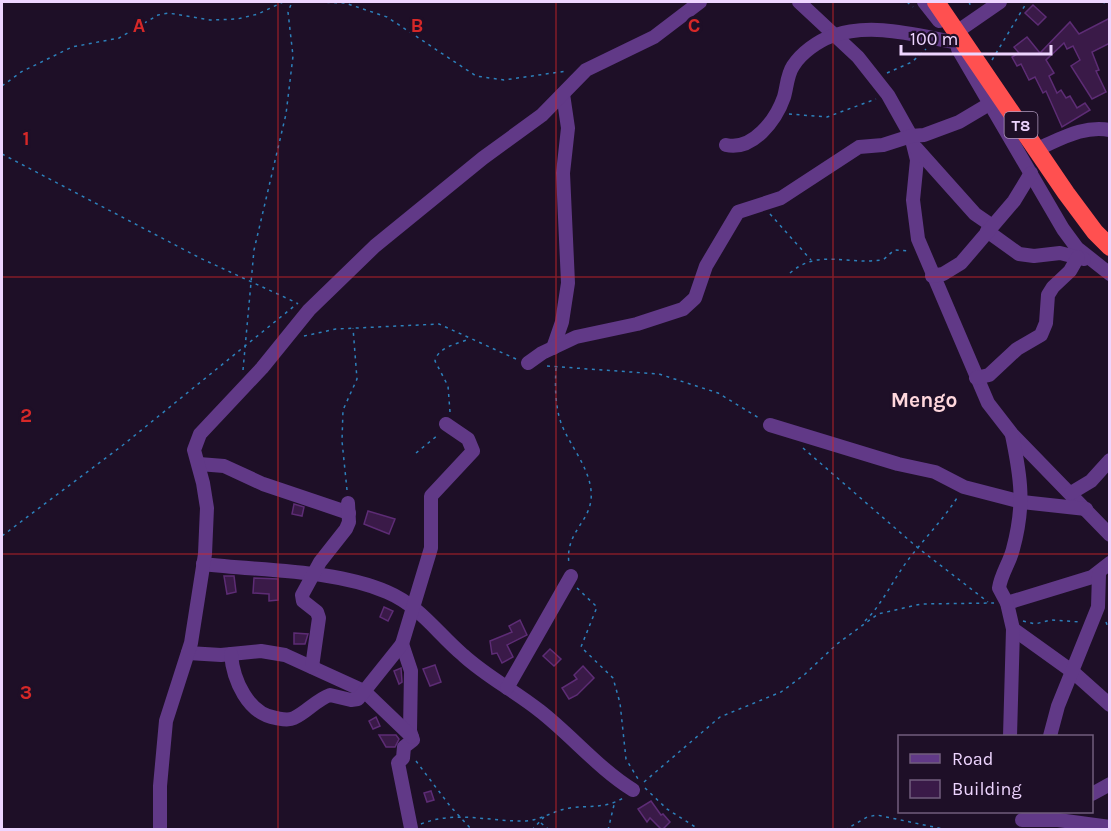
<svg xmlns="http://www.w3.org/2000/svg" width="1111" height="831" viewBox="0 0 1111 831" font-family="Karla,sans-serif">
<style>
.building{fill:#3a1a48;stroke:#5d2c75;stroke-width:1.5}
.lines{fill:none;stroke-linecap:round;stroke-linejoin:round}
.path{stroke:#2d80bb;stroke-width:1.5;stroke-dasharray:3 4.5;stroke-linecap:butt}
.minor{stroke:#613987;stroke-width:14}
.highway{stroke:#ff5050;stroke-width:18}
.grid{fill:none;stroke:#d62828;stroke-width:1.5;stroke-opacity:0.55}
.labels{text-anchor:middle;stroke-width:6;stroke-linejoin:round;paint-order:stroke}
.shield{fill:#1e0f27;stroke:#b09abe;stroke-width:1.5}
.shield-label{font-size:16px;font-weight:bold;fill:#eed5ff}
.quarter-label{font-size:21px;font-weight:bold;fill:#ffd7dd;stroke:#1e0f27}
.grid-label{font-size:20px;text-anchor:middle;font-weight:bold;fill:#d62828;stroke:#1e0f27;stroke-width:6;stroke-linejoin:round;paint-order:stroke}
</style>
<rect width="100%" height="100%" fill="#1e0f27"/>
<g class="building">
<path d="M1033 5 1046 17 1038 25 1025 13Z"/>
<path d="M1110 18V43L1092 52 1099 70 1096 71 1106 92 1092 99 1071 66 1080 60 1073 46 1067 49 1064 43 1046 60 1054 73 1049 76 1057 93 1061 90 1066 98 1070 96 1077 108 1085 103 1090 110 1062 127 1046 91 1043 93 1035 77 1029 80 1021 64 1017 66 1012 57 1019 53 1014 47 1027 37 1040 53 1070 22 1079 34Z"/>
<path d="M294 504 304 507 302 516 292 514Z"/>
<path d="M368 511 395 519 389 534 364 524Z"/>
<path d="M224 576H234L236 592 227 594Z"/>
<path d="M254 578 278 579V600L269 601V594L253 593Z"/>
<path d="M384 607 393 611 388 621 380 617Z"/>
<path d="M520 620 527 635 507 645 513 657 502 663 497 653 492 654 490 641 512 632 509 626Z"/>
<path d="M294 633 308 634 305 644H294Z"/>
<path d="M550 649 561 659 554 666 543 656Z"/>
<path d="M435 665 441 682 430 686 423 669Z"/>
<path d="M583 666 594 678 577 695 569 699 562 688 577 679 574 675Z"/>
<path d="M401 668 402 682 399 684 394 671Z"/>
<path d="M376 717 380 726 373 729 369 721Z"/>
<path d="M379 735H396L399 739 395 747H386Z"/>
<path d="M431 791 434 800 427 802 424 793Z"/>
<path d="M651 801 661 815 663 814 670 822 662 830 650 818 647 822 638 809Z"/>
</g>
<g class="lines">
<g class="path">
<path d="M319 2 345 3 387 17 476 76 504 80 567 71"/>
<path d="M907 2 913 7"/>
<path d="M969 2 971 7"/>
<path d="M1102 2 1110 4"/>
<path d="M992 60 1027 2"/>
<path d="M887 73 912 62 926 49"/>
<path d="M2 86 21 72 72 47 119 38 158 15 168 13 210 20 237 19 258 14 283 2"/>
<path d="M789 114 827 117 876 99"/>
<path d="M2 154 200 258 297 303"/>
<path d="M770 214 811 260"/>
<path d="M790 273C815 251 841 262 870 261 875 260 880 261 884 259 888 256 891 252 895 250L909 251"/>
<path d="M304 336 336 329 439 324 516 359"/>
<path d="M547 366 659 374 718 393 759 418"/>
<path d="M556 368C555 386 555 405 561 423 570 447 594 472 591 500 588 524 565 533 569 564"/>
<path d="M243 370 254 250 286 114 293 56 288 12 292 2"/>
<path d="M450 412 448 386 435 361C438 347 457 344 469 339"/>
<path d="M803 448 918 548 988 602"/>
<path d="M416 453 438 435"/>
<path d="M347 490 342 441 343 410 357 379 353 328"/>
<path d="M2 536 123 445 298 303"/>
<path d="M577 588 597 607 581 647 613 678 620 703 626 759 638 779"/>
<path d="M865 621C883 603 893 580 908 560 924 539 942 521 957 498"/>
<path d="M1023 621 1035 624 1051 620 1080 622"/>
<path d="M1106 622 1110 633"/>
<path d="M416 761 450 806 472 830"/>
<path d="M644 782 720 717 781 692 804 675 837 644 878 614 921 604 994 603"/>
<path d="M645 788 667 809 700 830"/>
<path d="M541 823 549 830"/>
<path d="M421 824C455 810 491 822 526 821 542 820 554 810 570 808 590 805 605 809 623 798"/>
<path d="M532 830 544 817"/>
<path d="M608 830 614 805"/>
<path d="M845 830 867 817 877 815 948 830"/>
</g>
<g class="minor">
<path d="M799 2 858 57 888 95 911 136 917 160 913 200 918 239 988 403 1012 434 1110 535"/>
<path d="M924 2 939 21"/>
<path d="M958 31 1000 2"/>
<path d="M958 49 1063 229 1077 248 1110 274"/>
<path d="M726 145C753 151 776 120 784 97 787 87 787 75 793 66 801 53 818 41 832 36 871 22 915 35 954 42"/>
<path d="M916 148 975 214 991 225"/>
<path d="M1037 149C1061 139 1083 125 1110 130"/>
<path d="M987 231 1019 254 1034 256 1060 253 1084 259"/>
<path d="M932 276 943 274 961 263 1014 201 1031 173"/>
<path d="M553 348 562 322 568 283 563 173 568 128 563 94"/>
<path d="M528 363 542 353 576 337 637 324 683 309 695 298 706 266 738 212 781 198 859 147 883 145 911 136 924 135 959 122 991 103"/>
<path d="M976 378 989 375 1017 349 1041 335 1046 323 1048 295 1053 287 1070 271 1078 257"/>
<path d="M770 425 898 464 935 472 964 487 1022 502 1086 509"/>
<path d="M199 464 224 466 263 484 349 513"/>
<path d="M1071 493 1091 481 1110 460"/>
<path d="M203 564C260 571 334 569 387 592 420 606 437 633 463 655 487 677 515 691 540 711 572 736 599 769 633 790"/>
<path d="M1007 603 1092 577 1110 563"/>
<path d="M1013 629 1073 672 1110 705"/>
<path d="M402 644 411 671 410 731 413 740 404 747 403 758 398 763 411 828"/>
<path d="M188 653 221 655 261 651 285 655 364 691 412 737"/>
<path d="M231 654C233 680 248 714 276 718 282 719 288 721 294 718 307 712 316 700 330 695L351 700 358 699 402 644 431 548V496L473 451 468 439 446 424"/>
<path d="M312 667 319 618 317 612 303 601 302 595 320 562 346 529 349 522 348 503"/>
<path d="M507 688 571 576"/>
<path d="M1010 736 1013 629 1007 603 999 588C1001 574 1010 562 1013 549 1025 505 1021 478 1012 435"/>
<path d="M1050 736 1058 706 1098 607 1099 574"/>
<path d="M1092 794 1110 784"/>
<path d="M1022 820H1058L1110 827"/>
<path d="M160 830V786L166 721 191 643 205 554 207 508 203 483 194 450 200 434 262 368 309 310 375 246 483 158 542 115 586 70 654 37 700 2"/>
</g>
<path class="highway" d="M936 2 1066 193 1095 232 1110 247"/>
</g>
<path class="grid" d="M278 2V830M556 2V830M833 2V830M2 277H1110M2 554H1110"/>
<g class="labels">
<rect class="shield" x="1004.5" y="112" width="33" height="26" rx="4.5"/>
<g class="shield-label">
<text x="1021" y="131">T8</text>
</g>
<g class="quarter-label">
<text x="924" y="407">Mengo</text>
</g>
</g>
<g class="grid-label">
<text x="139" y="32">A</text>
<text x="417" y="32">B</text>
<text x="694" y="32">C</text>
<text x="26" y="145">1</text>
<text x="26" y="422">2</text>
<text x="26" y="699">3</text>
</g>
<rect width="1111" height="831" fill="none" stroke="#eed5ff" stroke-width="6"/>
<rect x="898" y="735" width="195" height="78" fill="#1e0f27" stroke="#715e7d" stroke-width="1.5"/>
<rect x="910" y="754" width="30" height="9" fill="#613987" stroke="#715e7d" stroke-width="1.5"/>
<text x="952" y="765" font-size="18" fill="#eed5ff">Road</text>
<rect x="910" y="780" width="30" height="18" fill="#3a1a48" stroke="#715e7d" stroke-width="1.5"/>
<text x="952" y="795" font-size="18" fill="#eed5ff">Building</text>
<path d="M901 45v9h150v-9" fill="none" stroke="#eed5ff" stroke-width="3"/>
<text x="910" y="45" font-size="18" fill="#eed5ff" stroke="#1e0f27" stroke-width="4.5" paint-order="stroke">100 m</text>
</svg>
